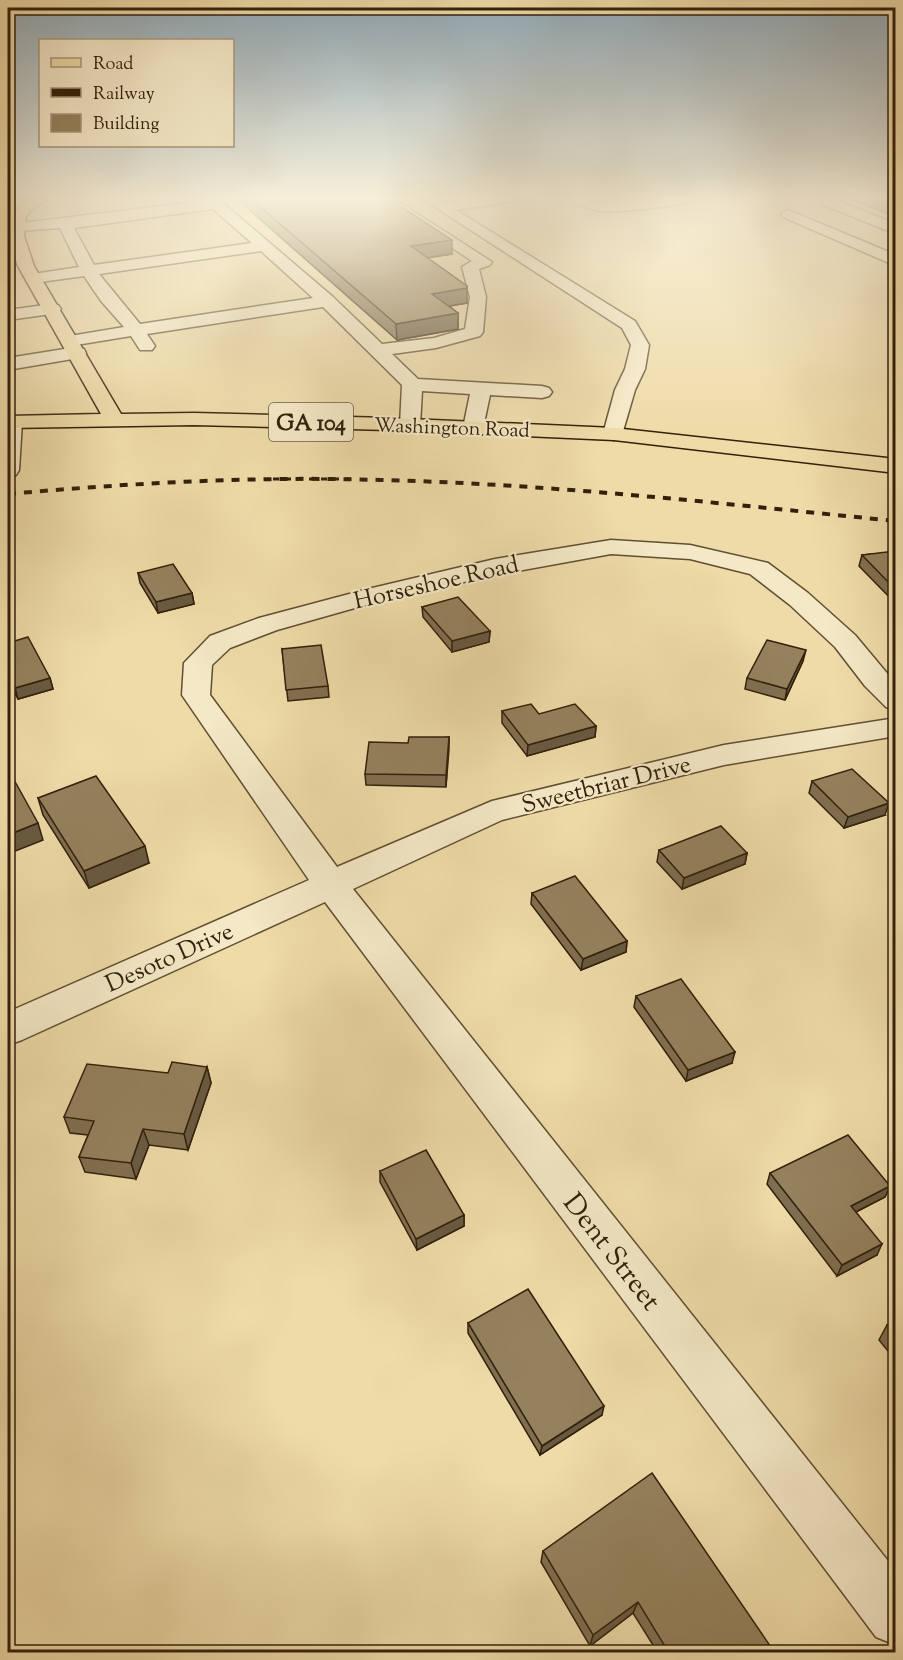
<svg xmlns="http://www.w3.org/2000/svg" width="903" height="1660" viewBox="0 0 903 1660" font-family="'Sorts Mill Goudy',serif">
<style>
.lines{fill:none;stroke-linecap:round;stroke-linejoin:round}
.minor-casing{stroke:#614f32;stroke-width:3}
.major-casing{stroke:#32200b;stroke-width:3}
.minor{fill:#f4e8c6;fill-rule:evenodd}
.major{fill:#eedba8;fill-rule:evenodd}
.rail-far1{stroke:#32200b;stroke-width:3;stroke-dasharray:6 6;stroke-linecap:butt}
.rail{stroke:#32200b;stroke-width:4;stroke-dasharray:8 8;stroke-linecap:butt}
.wall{fill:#7f6f50;stroke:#32200b;stroke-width:1.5}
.shaded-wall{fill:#685a41;stroke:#32200b;stroke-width:1.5}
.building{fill:#94815d;stroke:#32200b;stroke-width:1.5}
.labels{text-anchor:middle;stroke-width:4.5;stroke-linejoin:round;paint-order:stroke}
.far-street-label{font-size:20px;fill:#32200b;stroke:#f4e8c6}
.shield{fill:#f4e8c6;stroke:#6c5c43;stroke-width:1.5}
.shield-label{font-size:22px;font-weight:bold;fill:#32200b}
.street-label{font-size:24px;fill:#32200b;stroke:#f4e8c6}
.near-street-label{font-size:28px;fill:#32200b;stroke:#f4e8c6}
</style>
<rect width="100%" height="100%" fill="#eedba8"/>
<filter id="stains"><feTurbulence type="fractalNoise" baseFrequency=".00333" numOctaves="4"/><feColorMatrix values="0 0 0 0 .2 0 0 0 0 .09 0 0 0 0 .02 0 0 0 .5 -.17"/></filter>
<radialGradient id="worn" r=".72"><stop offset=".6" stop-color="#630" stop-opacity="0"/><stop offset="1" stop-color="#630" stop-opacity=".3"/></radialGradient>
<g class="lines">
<defs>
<g id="minor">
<path d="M202 198H217L333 297 382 344 434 338 465 329 470 297 462 267 472 261 377 198H393L492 262 490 265 479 269 486 297 483 332 480 336 436 348 392 354 418 379 542 386 549 388 552 392 549 396 542 398 490 395 483 428 480 432 473 434 466 432 463 428 470 394 422 391 420 425 417 429 410 431 403 429 400 425 402 385 323 307 147 334 155 346 152 350H140L131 336 70 346 64 345 61 341 64 337 124 327 101 301 84 276 33 283 27 281 25 278 27 275 79 267 60 228 18 231 11 227 13 224 204 201ZM213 209 252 243 94 265 74 228ZM261 251 313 298 140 324 99 274Z"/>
<path d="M421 198H437L445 203 481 198H515L513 201 508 202 456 210 635 321 649 345 645 369 635 390 621 438 614 440 607 438 603 434 615 390 625 369 631 345 622 328Z"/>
<path d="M569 198H587L601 203 667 198H699C691 206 612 213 598 211 589 209 579 204 571 201Z"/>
<path d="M821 198H831L896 224V234L821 204 819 201Z"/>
<path d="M788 210 896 255V266L783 217 781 214Z"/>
<path d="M52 304 58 305 61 309 58 313 8 320V310Z"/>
<path d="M77 347 84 349 86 353 84 357 8 370V358Z"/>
<path d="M12 416 19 418 22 422 19 470 16 475 8 477V417Z"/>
<path d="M611 540 690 545 768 563 808 593 855 635 896 684V710L886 707 865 686 835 647 790 605 750 574 690 559 611 554 495 575 383 600 277 630 230 648 212 665 210 695 337 867 492 801 724 745 896 718V736L724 765 502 820 353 889 896 1571V1645L876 1637 325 902 22 1040 8 1045V1012L309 880 182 695 184 663 210 636 259 618 368 589 495 559Z"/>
</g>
<path id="major" d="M34 198H50L30 211 26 217 24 236 34 266 121 414 194 413 388 418 614 428 896 459V473L614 440 388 430 194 425 8 428V416L101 414 18 266 8 236 12 217 20 205Z"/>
</defs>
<use href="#minor" class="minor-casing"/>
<use href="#major" class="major-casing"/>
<use href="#minor" class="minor"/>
<use href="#major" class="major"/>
<path class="rail-far1" d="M273 479H352"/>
<path class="rail" d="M8 494C132 483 256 476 380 480 553 484 724 504 896 521"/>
</g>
<g class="wall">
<path d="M236 198H388L452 254 427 258 467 303 449 306 458 313V329L397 340Z"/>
<path d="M847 198H896V217Z"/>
<path d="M896 552V604L859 566 862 555Z"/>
<path d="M138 573 192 593 194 604 158 613 140 583Z"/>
<path d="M422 607 490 631 489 642 452 652 423 617Z"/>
<path d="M8 643 50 678 53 689 18 699 8 679Z"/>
<path d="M282 649 328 686 329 697 288 701Z"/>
<path d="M803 661 785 700 745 689 747 678Z"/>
<path d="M502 711 539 714 596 726 595 737 527 756 502 723Z"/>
<path d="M449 737 446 787 366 785 365 774 408 743Z"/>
<path d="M812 781 885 815 844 828 809 793Z"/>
<path d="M38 798 149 863 89 888 43 815Z"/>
<path d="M659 850 747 853 745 864 682 889 657 862Z"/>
<path d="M532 893 627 941 626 952 581 970 531 904Z"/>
<path d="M636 996 732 1063 686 1081 634 1007Z"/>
<path d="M207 1067 211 1083 188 1150 149 1145 136 1179 85 1172 79 1157 88 1135 70 1133 64 1117 168 1073Z"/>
<path d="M380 1171 464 1215V1226L417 1250 380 1182Z"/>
<path d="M770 1173 890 1186 885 1197 856 1212 877 1255 837 1276 767 1184Z"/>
<path d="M896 1320V1361L879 1340 887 1325Z"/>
<path d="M468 1323 602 1415 540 1455 468 1333Z"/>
<path d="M543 1551 775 1653H658L633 1613 590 1646 541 1562Z"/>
</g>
<g class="shaded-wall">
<path d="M604 198H622L603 200Z"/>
<path d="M452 240V254L411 260V246Z"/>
<path d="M467 286V303L432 309V294Z"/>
<path d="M458 313V329L397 340 396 324Z"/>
<path d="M192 593 194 604 158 613 156 602Z"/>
<path d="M490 631 489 642 452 652V641Z"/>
<path d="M806 650 803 661 785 700 787 689Z"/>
<path d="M50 678 53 689 18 699 15 688Z"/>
<path d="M596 726 595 737 527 756 528 745Z"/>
<path d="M449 737V749L446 787V775Z"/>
<path d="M889 803 885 815 844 828 848 817Z"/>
<path d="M38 823 43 840 8 854V835Z"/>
<path d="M145 846 149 863 89 888 84 871Z"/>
<path d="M747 853 745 864 682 889 684 878Z"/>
<path d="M627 941 626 952 581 970 583 959Z"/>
<path d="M735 1052 732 1063 686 1081 688 1070Z"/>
<path d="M207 1067 211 1083 188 1150 184 1134Z"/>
<path d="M143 1129 149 1145 136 1179 131 1163Z"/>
<path d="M890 1186 885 1197 846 1217 851 1206Z"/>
<path d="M464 1215V1226L417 1250 416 1239Z"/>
<path d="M882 1244 877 1255 837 1276 842 1265Z"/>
<path d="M604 1406 602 1415 540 1455 542 1446Z"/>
<path d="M638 1602 633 1613 590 1646 593 1635Z"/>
</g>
<g class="building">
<path d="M250 198H388L452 240 411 246 467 286V288L432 294 458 313 396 324Z"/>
<path d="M878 198H896V205Z"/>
<path d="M895 551 896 552V590L862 555Z"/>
<path d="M173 564 192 593 156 602 138 573Z"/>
<path d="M458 597 490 631 452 641 422 607Z"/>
<path d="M28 637 50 678 15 688 8 674V643Z"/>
<path d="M767 640 806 650 787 689 747 678Z"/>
<path d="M321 645 328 686 286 690 282 649Z"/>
<path d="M531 704 539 714 575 704 596 726 528 745 502 711Z"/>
<path d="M409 737H449L446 775 365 774 369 742 408 743Z"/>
<path d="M8 769 38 823 8 835Z"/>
<path d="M852 769 889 803 848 817 812 781Z"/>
<path d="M96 776 145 846 84 871 38 798Z"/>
<path d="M721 826 747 853 684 878 659 850Z"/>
<path d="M575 876 627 941 583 959 532 893Z"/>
<path d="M681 979 735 1052 688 1070 636 996Z"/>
<path d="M172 1062 207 1067 184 1134 143 1129 131 1163 79 1157 94 1121 64 1117 87 1064 168 1073Z"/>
<path d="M848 1135 890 1186 851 1206 882 1244 842 1265 770 1173Z"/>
<path d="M426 1150 464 1215 416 1239 380 1171Z"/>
<path d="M528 1289 604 1406 542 1446 468 1323Z"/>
<path d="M896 1320V1336L887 1325Z"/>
<path d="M652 1473 775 1653H669L638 1602 593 1635 543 1551Z"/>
</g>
<linearGradient id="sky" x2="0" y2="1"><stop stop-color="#91aab9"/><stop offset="0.46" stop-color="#f7efd8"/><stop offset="1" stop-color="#f7efd8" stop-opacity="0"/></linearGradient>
<rect width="903" height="430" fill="url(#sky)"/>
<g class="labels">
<g class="far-street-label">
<text transform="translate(452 427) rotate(2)" y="7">Washington Road</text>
</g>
<rect class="shield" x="269" y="403" width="84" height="38" rx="4.5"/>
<g class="shield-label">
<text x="311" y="430">GA 104</text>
</g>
<g class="street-label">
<text transform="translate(436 582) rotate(-13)" y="8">Horseshoe Road</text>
<text transform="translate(606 784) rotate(-14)" y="8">Sweetbriar Drive</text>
<text transform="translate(169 957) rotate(-24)" y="8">Desoto Drive</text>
</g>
<g class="near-street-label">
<text transform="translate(613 1251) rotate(52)" y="10">Dent Street</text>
</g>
</g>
<rect width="903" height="1660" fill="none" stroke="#eedba8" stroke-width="30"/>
<rect x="9" y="9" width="885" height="1642" fill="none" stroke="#32200b" stroke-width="3"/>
<rect x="15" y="15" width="873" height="1630" fill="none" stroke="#32200b" stroke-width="1.5"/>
<rect x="39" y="39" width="195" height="108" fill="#f4e8c6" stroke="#a6987b" stroke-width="1.5"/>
<rect x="51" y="58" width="30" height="9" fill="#eedba8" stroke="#a6987b" stroke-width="1.5"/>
<text x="93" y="69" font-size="18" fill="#32200b">Road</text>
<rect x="51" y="88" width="30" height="9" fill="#32200b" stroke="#a6987b" stroke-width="1.5"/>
<text x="93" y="99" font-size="18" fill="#32200b">Railway</text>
<rect x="51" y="114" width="30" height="18" fill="#94815d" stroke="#a6987b" stroke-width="1.5"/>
<text x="93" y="129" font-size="18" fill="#32200b">Building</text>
<rect width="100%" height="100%" filter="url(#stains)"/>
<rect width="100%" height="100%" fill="url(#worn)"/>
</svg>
